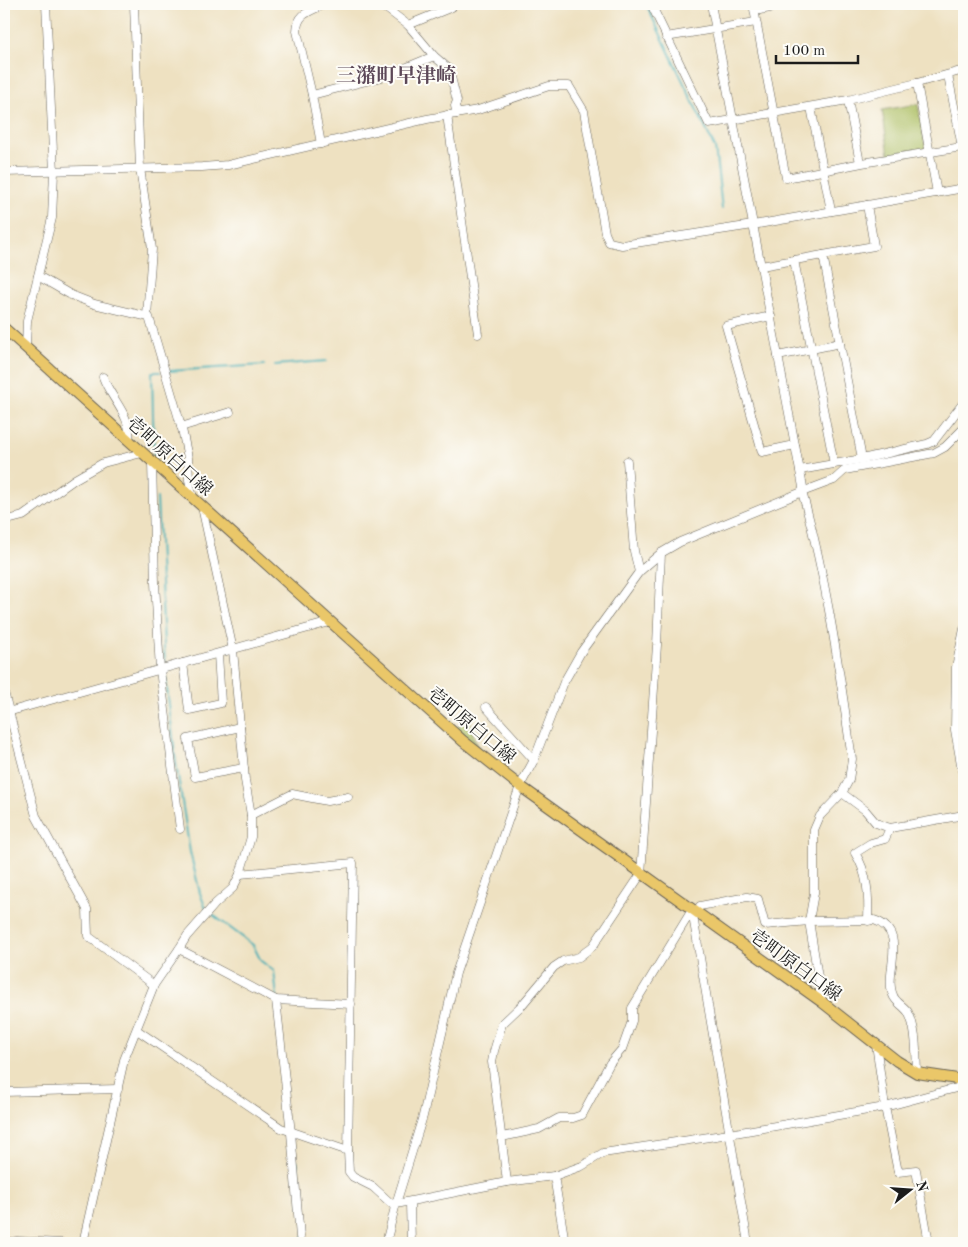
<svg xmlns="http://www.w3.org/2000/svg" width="968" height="1247" viewBox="0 0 968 1247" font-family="'Old Standard TT','Noto Serif JP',serif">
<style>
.grass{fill:url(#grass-dots);stroke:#646c3e}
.park{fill:#abbd61;stroke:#646c3e}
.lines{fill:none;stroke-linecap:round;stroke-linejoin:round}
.stream{stroke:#3cadb5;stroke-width:2}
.minor-casing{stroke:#666156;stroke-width:9}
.major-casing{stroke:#666156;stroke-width:12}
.minor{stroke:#fff;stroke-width:8}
.major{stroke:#eac769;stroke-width:10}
.labels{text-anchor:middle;stroke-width:4;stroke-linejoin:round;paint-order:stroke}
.street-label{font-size:18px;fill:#1c1c1c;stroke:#fdfcf7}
.quarter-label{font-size:20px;font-weight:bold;fill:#5c4858;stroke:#fdfcf7}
</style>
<defs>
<pattern id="grass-dots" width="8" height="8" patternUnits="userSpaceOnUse" patternTransform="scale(1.25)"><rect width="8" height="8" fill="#abbd61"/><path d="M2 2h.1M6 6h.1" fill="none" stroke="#93a254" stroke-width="1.8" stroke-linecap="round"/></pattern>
</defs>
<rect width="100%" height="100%" fill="#fdfcf7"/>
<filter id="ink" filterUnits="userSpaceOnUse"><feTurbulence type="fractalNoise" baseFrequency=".02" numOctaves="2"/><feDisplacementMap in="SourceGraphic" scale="10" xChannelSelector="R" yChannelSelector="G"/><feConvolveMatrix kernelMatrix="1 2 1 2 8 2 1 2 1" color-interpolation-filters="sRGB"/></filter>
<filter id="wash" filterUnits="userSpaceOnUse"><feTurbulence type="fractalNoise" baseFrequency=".0096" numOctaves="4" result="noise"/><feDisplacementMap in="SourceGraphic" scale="20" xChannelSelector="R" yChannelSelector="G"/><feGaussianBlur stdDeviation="1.12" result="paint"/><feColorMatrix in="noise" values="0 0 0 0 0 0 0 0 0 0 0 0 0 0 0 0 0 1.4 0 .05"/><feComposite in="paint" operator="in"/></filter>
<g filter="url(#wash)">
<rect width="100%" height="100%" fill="#eee1c1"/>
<path class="grass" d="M469 713 474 738 480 749 456 729Z"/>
<path class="park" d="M918 104 926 150 889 155 882 110Z"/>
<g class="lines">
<g class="stream">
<path d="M646 4 715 148 722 209"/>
<path d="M275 365 326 361"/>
<path d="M168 371 264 365"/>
<path d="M154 458 152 372H160"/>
<path d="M157 498 165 666"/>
<path d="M165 671 176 763 190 852 200 893 206 909"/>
<path d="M209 912 253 945 261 961 274 971 277 997"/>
<path d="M297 1161 301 1208"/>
<path d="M303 1236 304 1243"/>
</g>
</g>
</g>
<g filter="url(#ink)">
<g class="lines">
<defs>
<g id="minor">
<path d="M134 4 140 168 152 249 147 316"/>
<path d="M374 4 387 9 408 25 434 56 449 69 457 101 455 106 457 114"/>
<path d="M651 4 709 124 848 100 917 83 964 70"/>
<path d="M753 4 786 178 862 163 962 147 948 75"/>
<path d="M755 11 789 4"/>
<path d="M408 25 452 7V4"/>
<path d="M666 37 756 22"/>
<path d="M917 83 937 193"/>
<path d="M312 95 386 76 434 56"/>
<path d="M848 100 860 163"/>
<path d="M811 107 831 211"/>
<path d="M447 115 478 334"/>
<path d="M321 144 312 95 297 31C297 13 311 11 325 4"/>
<path d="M4 172 202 167 228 165 427 119 478 110 549 86H569L584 111 605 233 609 242 622 245 753 225 964 188"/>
<path d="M794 260 834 464"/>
<path d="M761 266 823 255"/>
<path d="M38 276 71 295 94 304 149 317 182 429 188 458 189 480 193 498"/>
<path d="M771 316 726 326 762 452 795 445"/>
<path d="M26 348 27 321 52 218 54 172 46 4"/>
<path d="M778 356 840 343"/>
<path d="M103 377C110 398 133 417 129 441"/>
<path d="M181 427 230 412"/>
<path d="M862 459 823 255 874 246 867 205"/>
<path d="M627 461 634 551 639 572"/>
<path d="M152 462 155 583 160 670 180 829"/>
<path d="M800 470 862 459 927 444 934 441 964 402"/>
<path d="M4 521 23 516 75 479 103 463 142 453"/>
<path d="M964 629 956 667 955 730 964 781"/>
<path d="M183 663 189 710 221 703 218 654"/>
<path d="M4 692 36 816 87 909 88 936 154 985"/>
<path d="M486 707 534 760"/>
<path d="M4 713 330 622"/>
<path d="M240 727 188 739 195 777 244 768"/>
<path d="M842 793 865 810 876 823 890 828 964 815"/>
<path d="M251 815 292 794 327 801 348 797"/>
<path d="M240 874 353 863 348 1151 349 1172 353 1177 373 1187 395 1207"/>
<path d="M692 910 748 1243"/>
<path d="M695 913 700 906 747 897 758 899 765 925 809 921 874 920C910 932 883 974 893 995 895 1002 904 1006 908 1012 917 1029 916 1054 917 1073"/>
<path d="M868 921C869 897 868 873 855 853L871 843 885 839 890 828"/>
<path d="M179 949 276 1000 351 1004"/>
<path d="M276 1000 291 1133 300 1237"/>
<path d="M822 1002 809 921 814 893V830L820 816 842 793 849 780 852 759C839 669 827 579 802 492L834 480 845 470 934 453 945 447 964 428"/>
<path d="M137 1030 281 1128 348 1151"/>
<path d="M876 1044 885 1107 898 1172 916 1170 929 1243"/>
<path d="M4 1092 118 1089"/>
<path d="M502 1137 539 1129 559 1118H573L582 1115 610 1063 622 1049 632 1021V1008L692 910"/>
<path d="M554 1176 565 1243"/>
<path d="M507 1182 492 1062 494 1051 502 1024 522 1005 554 967 563 961 579 957 593 946 641 874 657 645 661 553"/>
<path d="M410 1203 411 1243"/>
<path d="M396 1204 507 1182 554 1176 582 1166 603 1153 729 1134 885 1107 960 1087 958 1079"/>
<path d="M4 1243 17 1241 62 1243"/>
<path d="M83 1243 124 1060 154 985 179 949 187 936 215 904 233 888 240 874 251 837V815L245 780 233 650 202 507"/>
<path d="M386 1243 395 1207 423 1116 456 973 520 786 534 760 564 682 581 652 639 572 661 553 680 542 802 492 803 487 711 4"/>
</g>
<path id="major" d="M4 328 463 741 520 786 822 1002 897 1061 917 1073 964 1080"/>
</defs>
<use href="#minor" class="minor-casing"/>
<use href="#major" class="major-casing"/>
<use href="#minor" class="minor"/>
<use href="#major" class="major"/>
</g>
</g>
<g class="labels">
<g class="street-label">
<text transform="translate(170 456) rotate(42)" y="6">壱町原白口線</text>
<text transform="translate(472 725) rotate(40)" y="6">壱町原白口線</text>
<text transform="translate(796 965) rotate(36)" y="6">壱町原白口線</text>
</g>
<g class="quarter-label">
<text x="396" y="82">三潴町早津崎</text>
</g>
</g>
<rect width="968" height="1247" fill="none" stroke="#fdfcf7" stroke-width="20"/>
<g transform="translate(910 1190) rotate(73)" stroke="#fdfcf7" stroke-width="4" paint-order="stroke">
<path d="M0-4L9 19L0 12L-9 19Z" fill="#1c1c1c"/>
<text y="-8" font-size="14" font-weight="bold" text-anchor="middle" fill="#1c1c1c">N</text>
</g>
<path d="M776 55v8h82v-8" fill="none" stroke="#1c1c1c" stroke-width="2.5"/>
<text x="783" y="55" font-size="15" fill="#1c1c1c" stroke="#fdfcf7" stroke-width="4" paint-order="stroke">100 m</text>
</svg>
